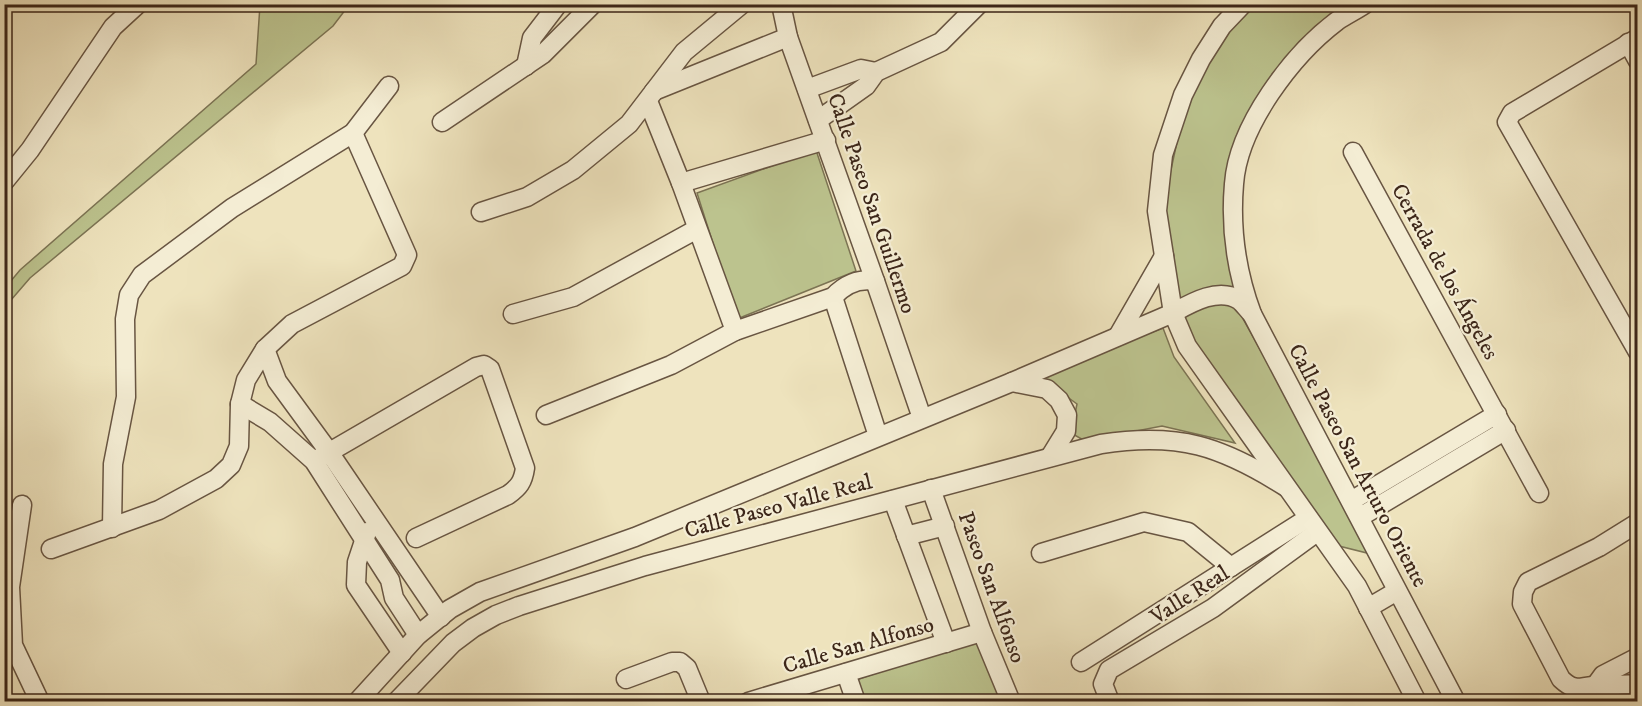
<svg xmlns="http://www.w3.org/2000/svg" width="1642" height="706" viewBox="0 0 1642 706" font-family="'IM FELL DW Pica',serif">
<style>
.green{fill:#bcc38e;stroke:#7c7454;stroke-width:1.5}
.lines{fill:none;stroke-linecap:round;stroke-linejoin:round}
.minor-casing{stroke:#685542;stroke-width:21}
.minor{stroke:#f4edd4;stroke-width:18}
.labels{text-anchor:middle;stroke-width:4.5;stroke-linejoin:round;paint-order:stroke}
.street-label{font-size:22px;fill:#3c2619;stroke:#f4edd4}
</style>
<rect width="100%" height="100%" fill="#eee3bd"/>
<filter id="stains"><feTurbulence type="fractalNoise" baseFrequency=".00333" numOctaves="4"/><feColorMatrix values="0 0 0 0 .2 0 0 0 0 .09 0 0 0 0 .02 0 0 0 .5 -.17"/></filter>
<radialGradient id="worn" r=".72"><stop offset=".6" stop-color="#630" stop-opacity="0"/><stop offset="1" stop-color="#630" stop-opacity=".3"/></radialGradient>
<g class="green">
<path d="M260 5H349L333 26 30 278 5 307V288L20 270 256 64Z"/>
<path d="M1255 5H1357L1296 52 1232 167 1237 308 1375 555 1327 543 1189 340 1174 300 1162 211 1187 96 1229 26Z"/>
<path d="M816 150 856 271 737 319 697 193Z"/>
<path d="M1163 328 1174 357 1235 443 1162 426 1085 441 1071 433 1077 404 1037 375Z"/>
<path d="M979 638 1003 701H861L853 681Z"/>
</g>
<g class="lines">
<defs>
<g id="minor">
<path d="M781 4 788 37 875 281 922 418"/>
<path d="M1243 4 1222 26 1201 59 1183 95 1163 155 1157 211 1173 313 1187 346 1357 586 1417 702"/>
<path d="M1365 4C1356 10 1346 15 1337 21 1292 55 1238 126 1234 184 1230 230 1236 271 1252 314L1456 702"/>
<path d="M1638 38 1512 113 1507 122 1638 352"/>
<path d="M1628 43 1638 61"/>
<path d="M526 66 532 38 558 4"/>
<path d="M807 89 861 69 876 72"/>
<path d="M654 91 788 37"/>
<path d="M648 101 681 183 735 331"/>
<path d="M818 120 866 86 876 72 941 42 979 4"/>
<path d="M442 122 543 54 593 4"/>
<path d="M1353 152 1539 493"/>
<path d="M4 182 30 150 113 27 138 4"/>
<path d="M681 183 826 140"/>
<path d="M481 212 527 197 573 170 629 124 684 52 742 4"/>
<path d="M833 297 878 436"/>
<path d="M513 314 573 297 697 229"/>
<path d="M1118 336 1164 256"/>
<path d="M265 349 277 381 329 452 441 617"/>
<path d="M1012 382 1047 389 1059 400 1067 415 1066 431 1050 457"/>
<path d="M240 404 270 422 314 461 390 580 394 598 418 635"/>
<path d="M546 415 671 365 735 331 833 297C844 285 859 278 875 281"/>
<path d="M314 461 476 367 484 365 490 369 525 468C523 482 519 487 508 495L416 538"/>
<path d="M931 489 982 632 1011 702"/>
<path d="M893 500 946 643"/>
<path d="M1351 501 1497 414"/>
<path d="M22 505 10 587 13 645 40 702"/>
<path d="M1360 517 1506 430"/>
<path d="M1636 524 1599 547 1528 582 1523 592 1522 604 1561 679C1577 694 1580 685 1598 686 1611 686 1625 683 1638 685"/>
<path d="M112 528 113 464 126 397 125 319 129 295 142 275 232 208 353 133 389 86"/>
<path d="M367 532 357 562 356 585 402 653"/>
<path d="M906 536 945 526"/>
<path d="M51 549 159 510 216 479 231 465 239 446 240 404 246 380 265 349 292 324 402 266 407 255 353 133"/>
<path d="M1041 553 1144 522 1188 532 1231 567"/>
<path d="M1368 608 1397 591"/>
<path d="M1081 662 1308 518"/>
<path d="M846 673 856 702"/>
<path d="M626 679 672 662H680L687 668 701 702"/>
<path d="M1595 686 1603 675 1638 657"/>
<path d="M357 702 418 635 450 609 480 592 635 537 1012 382 1173 313C1191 303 1218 287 1239 300 1243 303 1248 310 1252 314"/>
<path d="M396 702 453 643 473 628 496 615 519 606 645 566 1101 444C1179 432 1221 446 1286 487"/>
<path d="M748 702 982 632"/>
<path d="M1110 702 1103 684 1109 670 1213 608 1317 532"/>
</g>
</defs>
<use href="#minor" class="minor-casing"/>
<use href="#minor" class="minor"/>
</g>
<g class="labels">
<g class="street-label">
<text transform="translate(873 203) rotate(71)" y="8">Calle Paseo San Guillermo</text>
<text transform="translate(1446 271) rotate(61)" y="8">Cerrada de los Ángeles</text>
<text transform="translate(1359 465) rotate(62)" y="8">Calle Paseo San Arturo Oriente</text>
<text transform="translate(778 505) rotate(-15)" y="8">Calle Paseo Valle Real</text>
<text transform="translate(993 587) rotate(70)" y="8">Paseo San Alfonso</text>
<text transform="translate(1189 594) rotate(-33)" y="8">Valle Real</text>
<text transform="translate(858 644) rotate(-16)" y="8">Calle San Alfonso</text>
</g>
</g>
<rect width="1642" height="706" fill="none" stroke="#eee3bd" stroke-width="24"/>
<rect x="6" y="6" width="1630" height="694" fill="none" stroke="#3c2619" stroke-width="3"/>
<rect x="12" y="12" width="1618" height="682" fill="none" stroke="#3c2619" stroke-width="1.5"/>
<rect width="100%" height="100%" filter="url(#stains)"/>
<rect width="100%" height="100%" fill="url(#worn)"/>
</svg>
